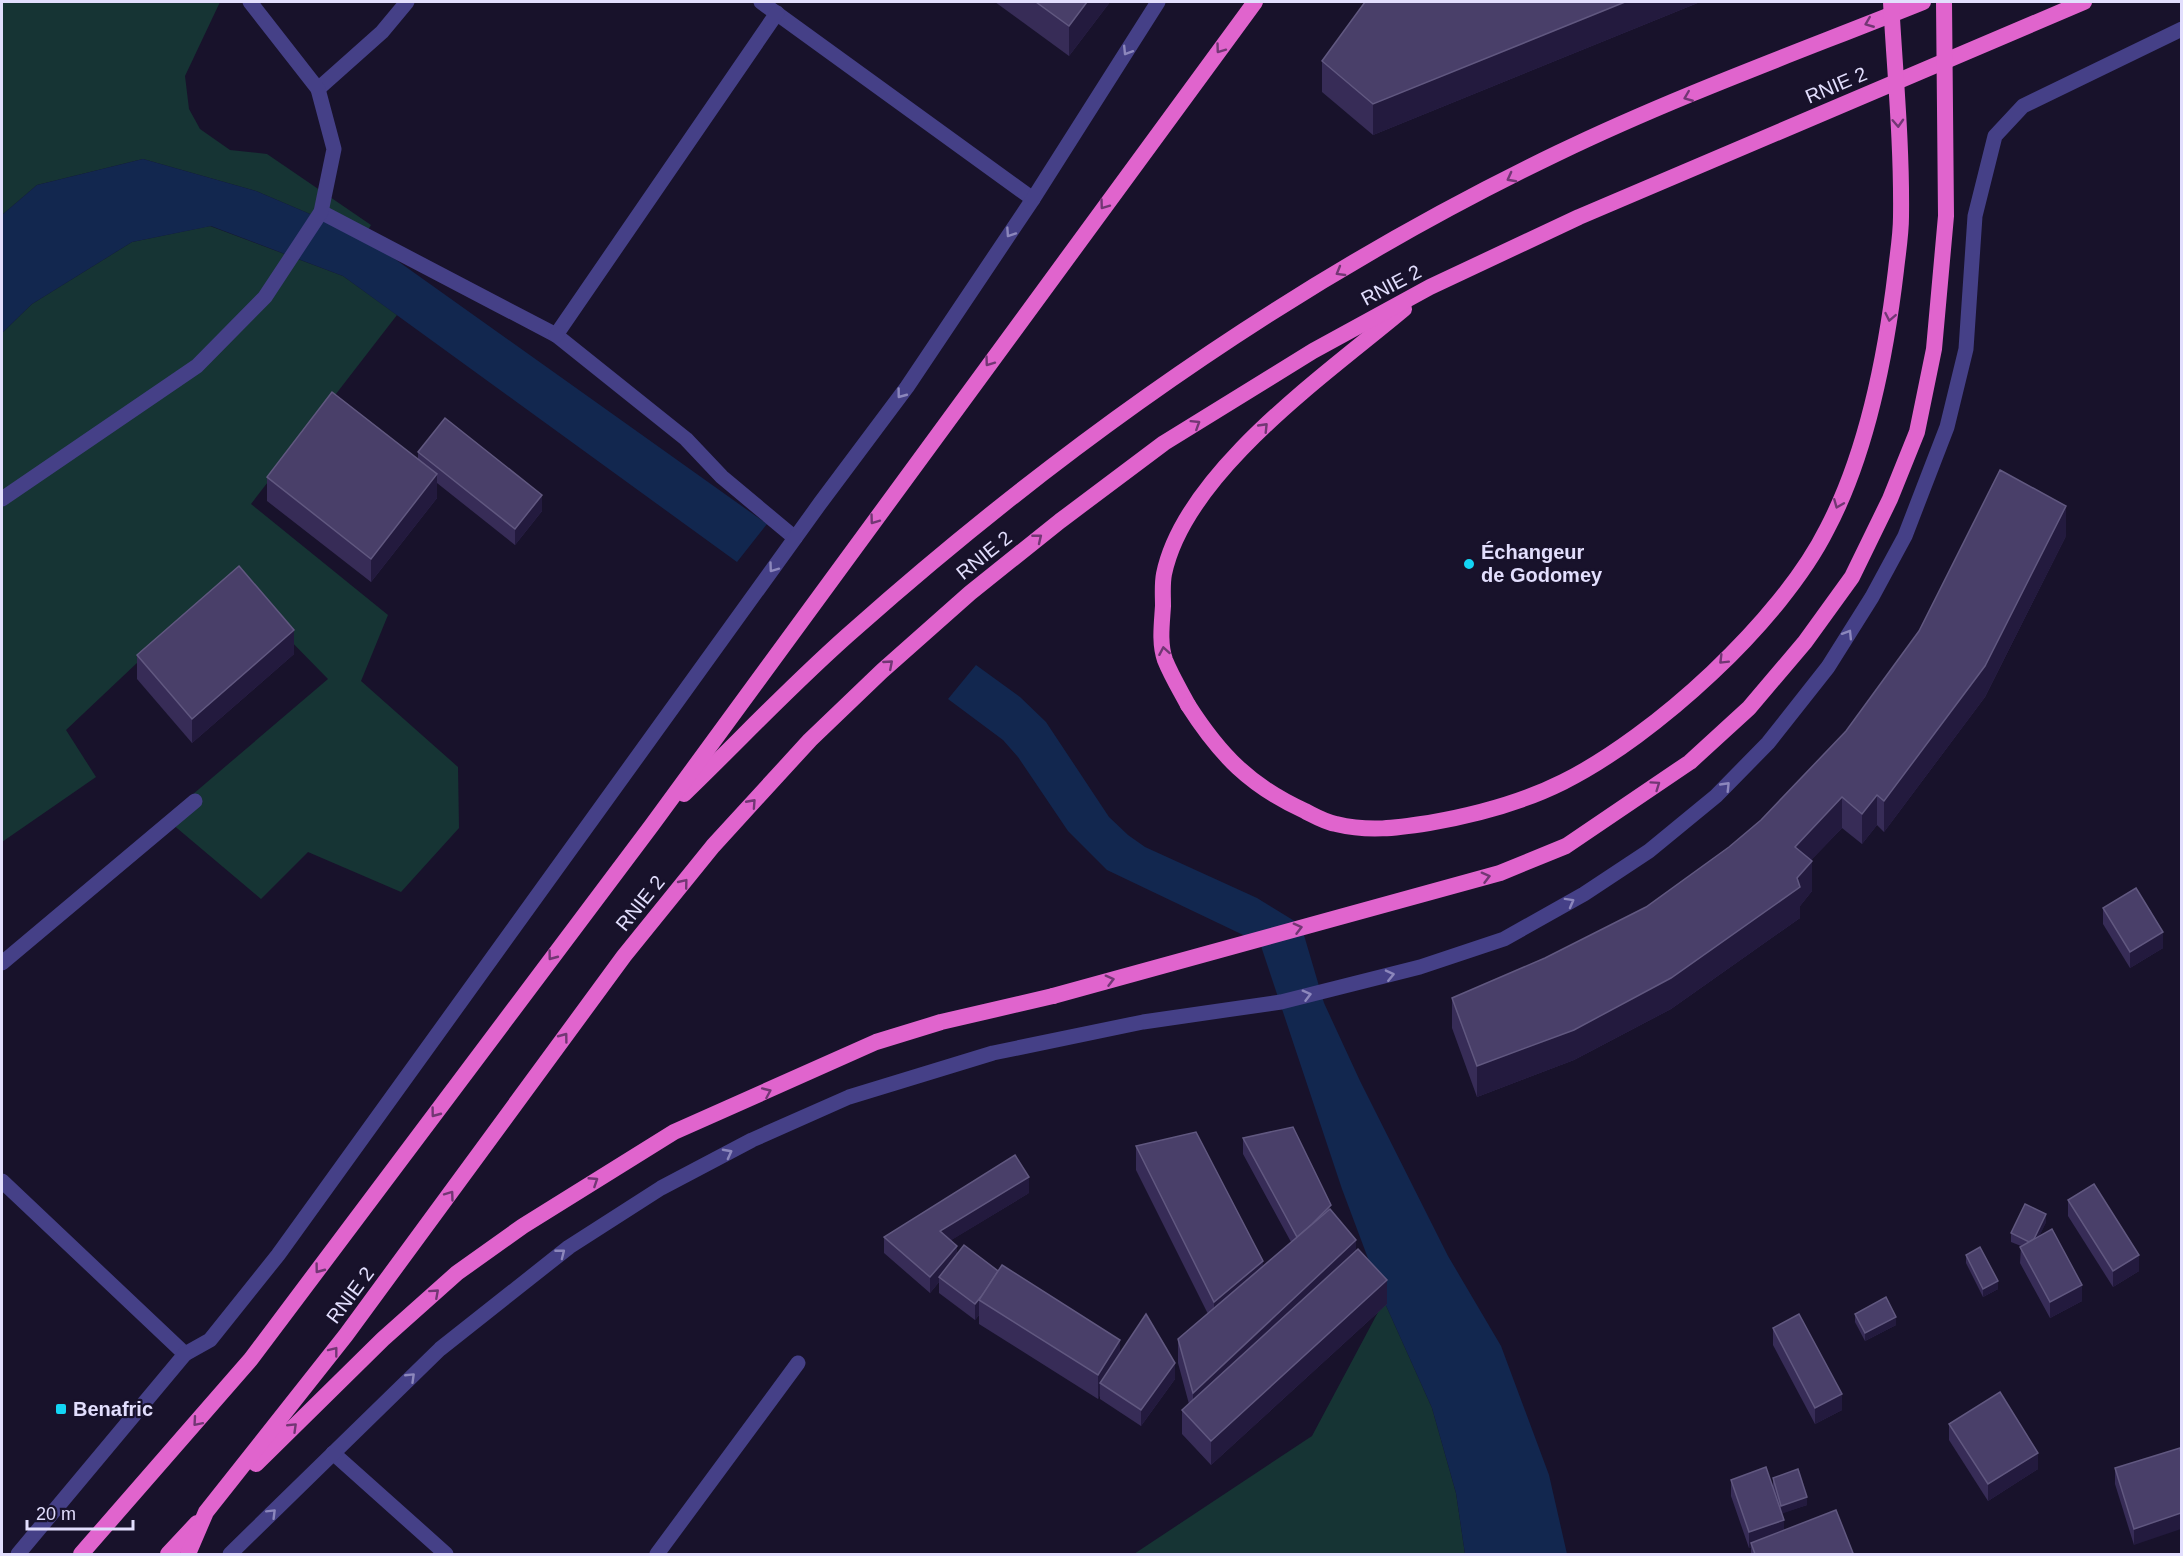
<svg xmlns="http://www.w3.org/2000/svg" width="2183" height="1556" viewBox="0 0 2183 1556" font-family="Arial,sans-serif">
<style>
.green{fill:#163434}
.water{fill:#12274f}
.lines{fill:none;stroke-linecap:round;stroke-linejoin:round}
.service{stroke:#454087;stroke-width:15}
.minor{stroke:#454087;stroke-width:15}
.trunk{stroke:#e064cd;stroke-width:16}
.trunk-bridge{stroke:#e064cd;stroke-width:16}
.wall{fill:#372c57}
.shaded-wall{fill:#231a3e}
.building{fill:#493f69;stroke:#615880;stroke-width:1.5}
.oneway{stroke:#723774}
.oneway2{stroke:#8c87bc}
.poi-dot{fill:#13d5f4;stroke:#18122b;stroke-width:2}
.labels{text-anchor:middle;stroke-width:4.5;stroke-linejoin:round;paint-order:stroke}
.street-label{font-size:20px;fill:#e2defd;stroke:#18122b}
.poi-label{font-size:20px;font-weight:bold;fill:#e2defd;stroke:#18122b;text-anchor:start}
</style>
<rect width="100%" height="100%" fill="#18122b"/>
<g class="green">
<path d="M2 2H220L185 76 189 109 200 129 230 150 267 154 371 225 364 237 256 191 143 159 37 185 2 215Z"/>
<path d="M210 226 343 276 397 315 251 504 388 615 361 681 458 767 459 828 401 892 308 852 261 899 165 818 328 679 228 577 66 730 96 777 2 842V333L32 304 132 242Z"/>
<path d="M1384 1301 1432 1408 1456 1493 1465 1554H1134L1312 1436Z"/>
</g>
<g class="water">
<path d="M143 159 256 191 364 237 767 524 737 562 343 276 211 226 132 242 32 304 2 333V215L37 185Z"/>
<path d="M976 665 1020 697 1046 722 1109 817 1128 835 1145 847 1257 898 1301 925 1324 1003 1360 1081 1448 1256 1501 1346 1549 1475 1567 1554H1465L1456 1493 1432 1408 1384 1301 1342 1189 1260 943 1107 870 1068 831 1018 757 1003 740 948 699Z"/>
</g>
<g class="lines">
<path class="service" d="M2 963 195 801"/>
<g class="minor">
<path d="M761 2 1033 199"/>
<path d="M318 89 382 32 407 2"/>
<path d="M321 212 556 335 686 439 722 477 795 538"/>
<path d="M556 335 777 13"/>
<path d="M2 499 197 366 265 297 321 212 334 149 318 89 250 2"/>
<path d="M2 1181 185 1354"/>
<path d="M333 1453 446 1554"/>
<path d="M18 1554 185 1354 210 1340 278 1255 821 502 907 387 1033 199 1158 2"/>
<path d="M230 1554 440 1349 569 1247 661 1188 752 1140 849 1097 993 1053 1143 1022 1281 1002 1420 967 1504 939 1584 894 1649 851 1716 796 1768 743 1828 667 1872 597 1905 536 1947 427 1966 349 1975 216 1995 136 2023 106 2182 29"/>
<path d="M657 1554 798 1363"/>
</g>
<g class="trunk">
<path d="M1188 705C1180 690 1171 675 1165 660 1159 643 1162 623 1163 606 1163 595 1162 584 1164 574 1185 472 1328 373 1404 309"/>
<path d="M684 794C741 739 796 680 856 628 1068 440 1302 276 1558 153 1676 96 1801 51 1923 2"/>
<path d="M256 1464 383 1339 457 1273 523 1226 674 1132 876 1042 941 1022 1053 996"/>
<path d="M81 1554 251 1359 652 825 1255 2"/>
<path d="M168 1554 197 1523"/>
<path d="M188 1554 206 1512 346 1335 624 956 713 846 810 740 882 671 970 593 1060 521 1164 443 1313 351 1430 287 1579 217 2084 2"/>
</g>
<g class="trunk-bridge">
<path d="M1188 705C1220 755 1250 786 1305 811 1315 816 1325 822 1336 824 1369 832 1396 828 1429 823 1475 815 1521 803 1563 782 1655 736 1781 621 1827 529 1867 453 1886 355 1896 270 1898 252 1901 234 1901 217 1902 145 1895 73 1891 2"/>
<path d="M1053 996 1500 873 1566 846 1690 762 1749 708 1805 642 1852 577 1890 499 1917 432 1934 349 1946 216 1944 2"/>
</g>
</g>
<g class="wall">
<path d="M995 2H1110L1069 56Z"/>
<path d="M1700 2 1373 135 1322 92V61Z"/>
<path d="M418 452 542 511 515 545 437 483V498L371 582 267 501V477L418 459Z"/>
<path d="M2066 536 1985 697 1884 832 1877 825 1862 844 1842 828 1811 860 1812 891 1800 906V918L1671 1009 1574 1060 1477 1097 1452 1028V998L1545 958 1646 907 1729 847 1761 820Z"/>
<path d="M294 654 192 743 137 679V655Z"/>
<path d="M2103 908 2163 948 2130 968 2103 924Z"/>
<path d="M1243 1138 1331 1210 1387 1304 1211 1465 1182 1434V1410L1189 1404 1178 1363V1339L1208 1314 1136 1170V1146L1263 1267 1291 1242 1243 1154Z"/>
<path d="M1029 1193 951 1240 957 1253 998 1271 1120 1354 1175 1379 1141 1426 1100 1399V1395L1098 1399 979 1324V1315L975 1320 939 1293V1282L930 1293 884 1253V1237Z"/>
<path d="M2068 1200 2139 1271 2113 1287 2068 1216Z"/>
<path d="M2046 1222 2039 1236 2082 1301 2050 1318 2020 1263 2021 1246 2011 1242V1233Z"/>
<path d="M1966 1255 1998 1289 1983 1297 1966 1263Z"/>
<path d="M1855 1314 1896 1325 1865 1341 1855 1322Z"/>
<path d="M1773 1328 1842 1410 1815 1424 1773 1345Z"/>
<path d="M1949 1424 2038 1469 1988 1501 1949 1440Z"/>
<path d="M2181 1453 2134 1545 2115 1484V1468Z"/>
<path d="M1773 1478 1807 1505 1782 1513 1784 1530 1853 1554H1751V1548H1749L1731 1496V1480L1773 1486Z"/>
</g>
<g class="shaded-wall">
<path d="M1087 2H1110L1069 56V26Z"/>
<path d="M1625 2H1700L1373 135V104Z"/>
<path d="M437 474V498L371 582V559Z"/>
<path d="M542 495V511L515 545V529Z"/>
<path d="M2066 506V536L1985 697 1884 832V801Z"/>
<path d="M294 630V654L192 743V719Z"/>
<path d="M1877 795V825L1862 844V814Z"/>
<path d="M1842 797V828L1795 877V847Z"/>
<path d="M1812 861V891L1800 906V918L1671 1009 1574 1060 1477 1097V1066L1797 878Z"/>
<path d="M2163 932V948L2130 968V952Z"/>
<path d="M1029 1177V1193L940 1247V1231Z"/>
<path d="M2046 1214V1222L2032 1252V1243Z"/>
<path d="M1356 1240V1264L1193 1416V1393Z"/>
<path d="M957 1246V1262L939 1277V1282L930 1293V1277Z"/>
<path d="M2139 1255V1271L2113 1287V1271Z"/>
<path d="M1263 1261V1285L1214 1326V1302Z"/>
<path d="M999 1272 979 1300V1315L975 1320V1304Z"/>
<path d="M1387 1280V1304L1211 1465V1441Z"/>
<path d="M1998 1281V1289L1983 1297V1289Z"/>
<path d="M2082 1285V1301L2050 1318V1302Z"/>
<path d="M1896 1317V1325L1865 1341V1333Z"/>
<path d="M1120 1340V1364L1100 1383V1395L1098 1399V1375Z"/>
<path d="M1175 1363V1379L1141 1426V1410Z"/>
<path d="M1842 1394V1410L1815 1424V1408Z"/>
<path d="M2038 1453V1469L1988 1501V1484Z"/>
<path d="M1807 1497V1505L1781 1514V1506Z"/>
<path d="M2181 1513V1529L2134 1545V1529Z"/>
<path d="M1784 1520V1536L1751 1543V1548H1749V1532Z"/>
</g>
<g class="building">
<path d="M1036 2H1087L1069 26Z"/>
<path d="M1365 2H1625L1373 104 1322 61Z"/>
<path d="M332 392 437 474 371 559 267 477Z"/>
<path d="M445 418 542 495 515 529 418 452Z"/>
<path d="M2000 470 2066 506 1985 666 1884 801 1877 795 1862 814 1842 797 1795 847 1812 861 1797 878 1800 887 1671 978 1574 1030 1477 1066 1452 998 1545 958 1646 907 1729 847 1761 820 1846 731 1919 631Z"/>
<path d="M239 566 294 630 192 719 137 655Z"/>
<path d="M2136 888 2163 932 2130 952 2103 908Z"/>
<path d="M1293 1127 1331 1205 1312 1224 1297 1237 1243 1138Z"/>
<path d="M1196 1132 1263 1261 1214 1302 1136 1146Z"/>
<path d="M1015 1155 1029 1177 940 1231 957 1246 930 1277 884 1237Z"/>
<path d="M2094 1184 2139 1255 2113 1271 2068 1200Z"/>
<path d="M2025 1204 2046 1214 2034 1239 2029 1242 2011 1233Z"/>
<path d="M1330 1209 1356 1240 1193 1393 1178 1339Z"/>
<path d="M2052 1229 2082 1285 2050 1302 2020 1247Z"/>
<path d="M964 1245 998 1271 984 1293 975 1304 939 1277Z"/>
<path d="M1980 1247 1998 1281 1983 1289 1966 1255Z"/>
<path d="M1358 1249 1387 1280 1211 1441 1182 1410Z"/>
<path d="M1002 1265 1120 1340 1098 1375 979 1300Z"/>
<path d="M1886 1297 1896 1317 1865 1333 1855 1314Z"/>
<path d="M1146 1314 1175 1363 1141 1410 1100 1383Z"/>
<path d="M1799 1314 1842 1394 1815 1408 1773 1328Z"/>
<path d="M2000 1392 2038 1453 1988 1484 1949 1424Z"/>
<path d="M2180 1448 2181 1453V1513L2134 1529 2115 1468Z"/>
<path d="M1766 1467 1784 1520 1749 1532 1731 1480Z"/>
<path d="M1798 1469 1807 1497 1781 1506 1773 1478Z"/>
<path d="M1836 1510 1853 1553 1850 1554H1755L1751 1543Z"/>
</g>
<defs><path id="oneway-chevron" d="M-2-3.5L2.5 0L-2 3.5" fill="none" stroke-width="1.6" stroke-linecap="round" stroke-linejoin="round" transform="scale(1.5)"/></defs>
<g class="oneway">
<use href="#oneway-chevron" transform="translate(1869 23) rotate(158)"/>
<use href="#oneway-chevron" transform="translate(1220 49) rotate(126)"/>
<use href="#oneway-chevron" transform="translate(1688 97) rotate(158)"/>
<use href="#oneway-chevron" transform="translate(1898 123) rotate(87)"/>
<use href="#oneway-chevron" transform="translate(1511 178) rotate(152)"/>
<use href="#oneway-chevron" transform="translate(1104 205) rotate(126)"/>
<use href="#oneway-chevron" transform="translate(1340 272) rotate(150)"/>
<use href="#oneway-chevron" transform="translate(1890 317) rotate(101)"/>
<use href="#oneway-chevron" transform="translate(989 362) rotate(126)"/>
<use href="#oneway-chevron" transform="translate(1196 424) rotate(-32)"/>
<use href="#oneway-chevron" transform="translate(1264 427) rotate(-46)"/>
<use href="#oneway-chevron" transform="translate(1838 504) rotate(112)"/>
<use href="#oneway-chevron" transform="translate(874 520) rotate(126)"/>
<use href="#oneway-chevron" transform="translate(1038 538) rotate(-39)"/>
<use href="#oneway-chevron" transform="translate(1164 651) rotate(-100)"/>
<use href="#oneway-chevron" transform="translate(1723 660) rotate(135)"/>
<use href="#oneway-chevron" transform="translate(889 664) rotate(-41)"/>
<use href="#oneway-chevron" transform="translate(1656 785) rotate(-35)"/>
<use href="#oneway-chevron" transform="translate(752 803) rotate(-48)"/>
<use href="#oneway-chevron" transform="translate(1486 877) rotate(-15)"/>
<use href="#oneway-chevron" transform="translate(684 883) rotate(-51)"/>
<use href="#oneway-chevron" transform="translate(1298 928) rotate(-15)"/>
<use href="#oneway-chevron" transform="translate(552 956) rotate(127)"/>
<use href="#oneway-chevron" transform="translate(1110 980) rotate(-15)"/>
<use href="#oneway-chevron" transform="translate(564 1037) rotate(-53)"/>
<use href="#oneway-chevron" transform="translate(767 1092) rotate(-24)"/>
<use href="#oneway-chevron" transform="translate(435 1113) rotate(127)"/>
<use href="#oneway-chevron" transform="translate(594 1181) rotate(-33)"/>
<use href="#oneway-chevron" transform="translate(450 1195) rotate(-54)"/>
<use href="#oneway-chevron" transform="translate(319 1269) rotate(127)"/>
<use href="#oneway-chevron" transform="translate(435 1293) rotate(-42)"/>
<use href="#oneway-chevron" transform="translate(334 1351) rotate(-52)"/>
<use href="#oneway-chevron" transform="translate(197 1422) rotate(131)"/>
<use href="#oneway-chevron" transform="translate(293 1427) rotate(-44)"/>
</g>
<g class="oneway2">
<use href="#oneway-chevron" transform="translate(1127 51) rotate(122)"/>
<use href="#oneway-chevron" transform="translate(1010 233) rotate(124)"/>
<use href="#oneway-chevron" transform="translate(901 394) rotate(127)"/>
<use href="#oneway-chevron" transform="translate(773 568) rotate(126)"/>
<use href="#oneway-chevron" transform="translate(1848 634) rotate(-58)"/>
<use href="#oneway-chevron" transform="translate(1726 786) rotate(-46)"/>
<use href="#oneway-chevron" transform="translate(1570 902) rotate(-29)"/>
<use href="#oneway-chevron" transform="translate(1390 975) rotate(-13)"/>
<use href="#oneway-chevron" transform="translate(1307 995) rotate(-15)"/>
<use href="#oneway-chevron" transform="translate(728 1153) rotate(-28)"/>
<use href="#oneway-chevron" transform="translate(561 1253) rotate(-38)"/>
<use href="#oneway-chevron" transform="translate(411 1377) rotate(-44)"/>
<use href="#oneway-chevron" transform="translate(272 1513) rotate(-45)"/>
</g>
<g class="poi-dot">
<circle cx="1469" cy="564" r="6"/>
<rect x="55" y="1403" width="12" height="12" rx="3"/>
</g>
<g class="labels">
<g class="street-label">
<text transform="translate(1836 85) rotate(-23)" y="7">RNIE 2</text>
<text transform="translate(1391 285) rotate(-28)" y="7">RNIE 2</text>
<text transform="translate(984 555) rotate(-39)" y="7">RNIE 2</text>
<text transform="translate(640 903) rotate(-51)" y="7">RNIE 2</text>
<text transform="translate(350 1295) rotate(-53)" y="7">RNIE 2</text>
</g>
<g class="poi-label">
<text x="1481" y="559">Échangeur<tspan x="1481" dy="23">de Godomey</tspan></text>
<text x="73" y="1416">Benafric</text>
</g>
</g>
<rect width="2183" height="1556" fill="none" stroke="#e2defd" stroke-width="6"/>
<path d="M27 1520v9h106v-9" fill="none" stroke="#e2defd" stroke-width="3"/>
<text x="36" y="1520" font-size="18" fill="#e2defd" stroke="#18122b" stroke-width="4.5" paint-order="stroke">20 m</text>
</svg>
